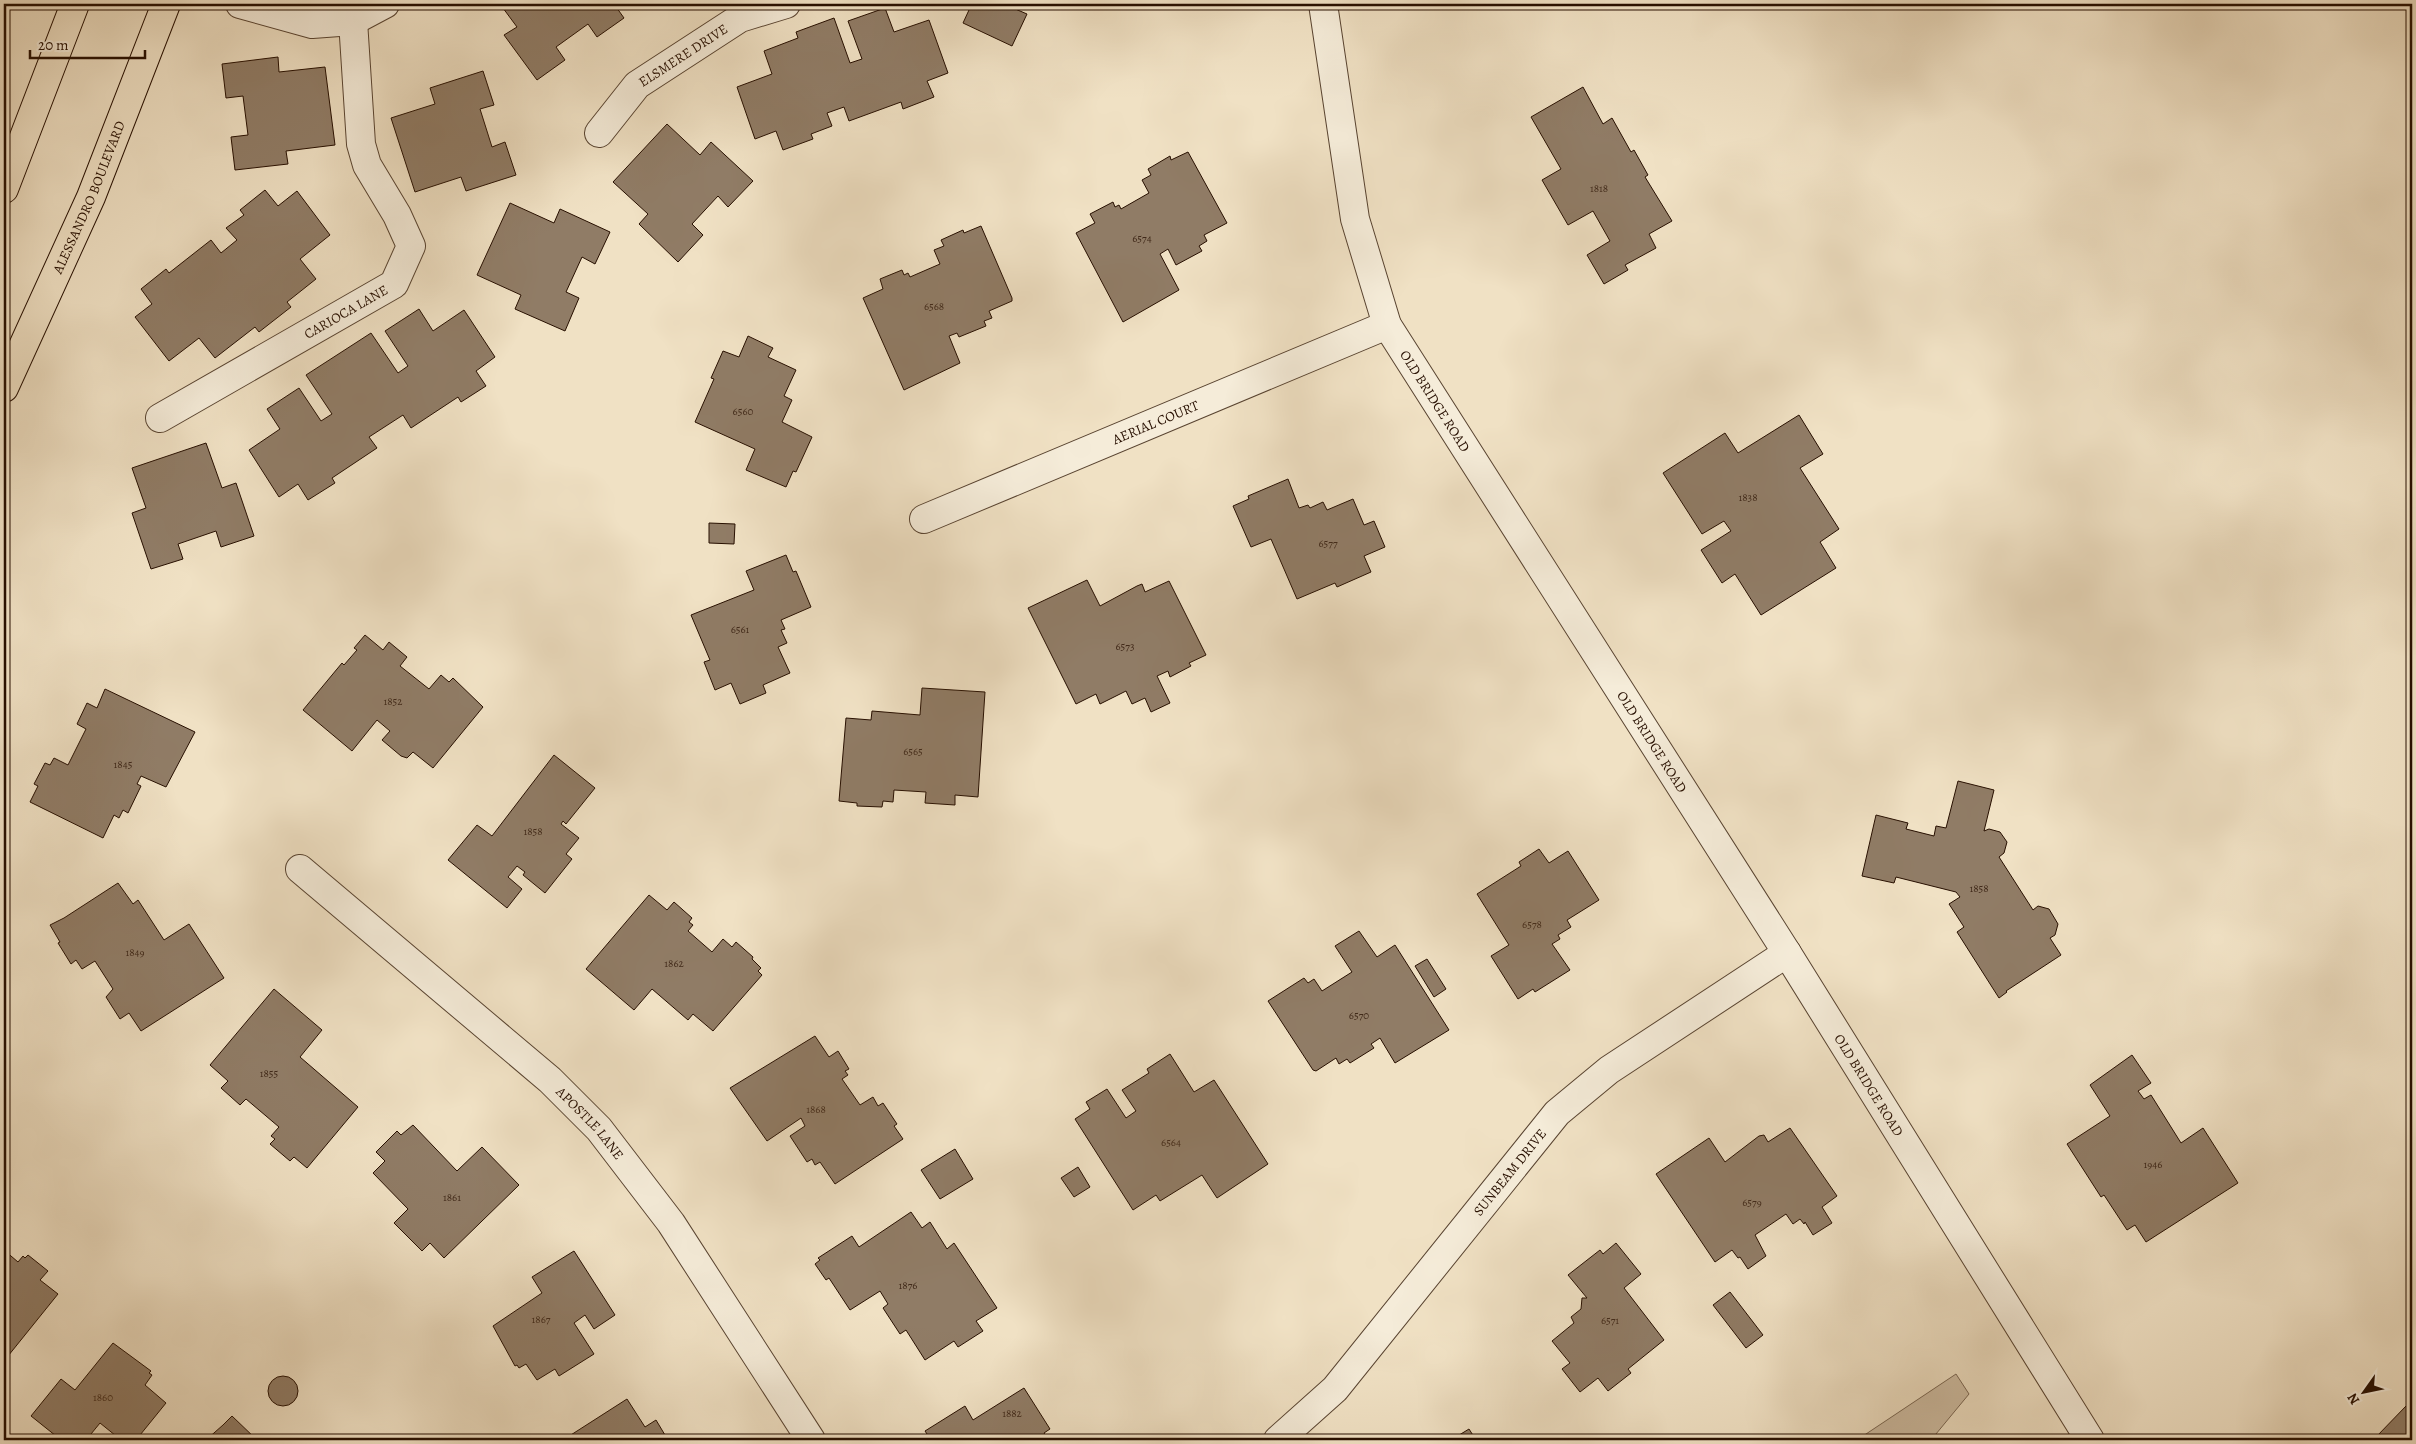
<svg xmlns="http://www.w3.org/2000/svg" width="2416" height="1444" viewBox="0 0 2416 1444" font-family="Alegreya,serif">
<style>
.green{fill:#cebda3;stroke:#7a6652}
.building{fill:#907c66;stroke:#270f00}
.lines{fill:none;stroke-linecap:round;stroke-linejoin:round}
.minor-casing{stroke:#594431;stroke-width:30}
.primary-casing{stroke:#270f00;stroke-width:30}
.minor{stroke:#f5ecd9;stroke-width:28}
.primary{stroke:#f0e1c4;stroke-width:28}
.labels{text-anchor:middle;stroke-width:4.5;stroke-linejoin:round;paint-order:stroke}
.number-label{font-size:11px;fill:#412a1a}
.street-label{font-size:14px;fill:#270f00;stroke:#f5ecd9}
</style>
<rect width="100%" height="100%" fill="#f0e1c4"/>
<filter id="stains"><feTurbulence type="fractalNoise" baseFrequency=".004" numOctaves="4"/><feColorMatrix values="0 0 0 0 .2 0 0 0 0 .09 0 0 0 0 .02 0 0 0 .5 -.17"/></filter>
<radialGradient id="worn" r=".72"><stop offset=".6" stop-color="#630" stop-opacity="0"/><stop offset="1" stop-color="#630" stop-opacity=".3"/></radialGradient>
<path class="green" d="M1956 1374 1969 1394 1931 1440H1857Z"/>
<g class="building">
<path d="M500 4H614L624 18 597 37 588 24 556 47 565 60 537 80 504 35 517 27Z"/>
<path d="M956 4H1015L1013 8 1027 14 1012 46 963 23 969 10Z"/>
<path d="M885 8 894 32 929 20 948 73 927 81 934 97 903 109 901 102 849 121 844 107 827 113 832 126 811 134 813 139 783 150 776 131 755 139 737 87 772 74 764 51 798 38 796 32 834 18 850 63 862 59 848 21Z"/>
<path d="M278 57 279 72 325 67 335 145 286 151 288 164 235 170 231 137 248 135 243 96 226 98 222 64Z"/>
<path d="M483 71 494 105 480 109 492 147 505 142 516 175 466 191 461 177 415 192 391 118 435 104 430 88Z"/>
<path d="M1583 87 1603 124 1612 118 1631 152 1634 150 1648 175 1645 177 1672 221 1649 234 1656 248 1625 265 1628 270 1604 284 1587 255 1610 241 1593 211 1568 225 1542 180 1561 169 1531 117Z"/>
<path d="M667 124 700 155 711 142 753 181 728 207 718 196 692 224 703 235 678 262 639 224 648 214 613 182Z"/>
<path d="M1188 152 1227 223 1204 235 1207 241 1199 246 1202 251 1176 265 1168 249 1160 254 1179 290 1123 322 1076 233 1095 223 1090 214 1113 202 1115 207 1119 205 1121 209 1149 193 1142 180 1151 175 1148 169 1170 156 1171 160Z"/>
<path d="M265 190 278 206 297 191 330 235 300 259 316 279 287 302 291 307 259 332 255 327 215 358 199 338 169 361 135 317 152 304 141 289 166 269 169 273 211 240 221 253 237 240 226 228 244 215 240 210Z"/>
<path d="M510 203 554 223 560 209 610 232 595 264 582 257 566 292 579 298 565 331 515 309 521 295 477 275Z"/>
<path d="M981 226 1012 298V301L989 311 992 318 984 321 986 326 959 337 957 333 949 336 960 363 904 390 863 298 883 289 880 279 902 270 904 275 908 273 910 277 940 264 934 250 944 246 941 240 963 230 964 233Z"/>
<path d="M419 309 433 331 464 310 495 357 476 371 486 386 461 402 458 397 411 428 403 415 369 437 377 448 332 478 335 483 308 500 298 484 279 497 249 450 280 429 267 409 299 388 321 421 332 414 306 375 371 333 398 373 408 366 385 331Z"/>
<path d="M748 336 773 348 768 357 796 370 784 396 792 400 782 422 812 437 796 472 793 471 786 487 746 470 755 449 695 422 714 379 711 378 723 351 739 357Z"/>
<path d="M1799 415 1823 454 1800 468 1839 529 1820 542 1836 568 1761 615 1735 574 1722 583 1701 550 1731 531 1724 521 1702 534 1663 473 1725 433 1738 453Z"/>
<path d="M206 443 222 488 236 483 254 536 221 547 216 531 178 544 183 559 151 569 132 513 146 508 132 468Z"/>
<path d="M1288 479 1299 508 1308 505 1310 508 1323 502 1327 510 1353 499 1364 525 1374 521 1385 547 1364 556 1371 572 1337 587 1335 583 1297 599 1271 539 1251 547 1233 506 1249 499 1248 496Z"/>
<path d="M709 523 735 524 734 544 709 543Z"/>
<path d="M786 555 793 572 796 571 811 607 781 620 785 629 781 630 787 643 778 647 790 673 763 685 766 693 740 704 731 683 715 690 704 662 710 660 691 615 754 590 746 571Z"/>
<path d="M1087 580 1100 606 1137 586 1142 584 1145 592 1169 581 1206 655 1189 663 1191 666 1170 677 1168 671 1157 676 1170 703 1151 712 1145 698 1132 704 1126 691 1100 704 1096 694 1076 704 1028 608Z"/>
<path d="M365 635 383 650 389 642 407 657 400 666 429 689 441 675 449 682 453 678 483 707 433 768 413 752 407 758 401 756 382 740 390 731 377 720 352 751 303 710 342 663 344 665 357 650 354 648Z"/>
<path d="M922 688 985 692 978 797 955 795V805L925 803 926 792 894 790 893 802 883 801 882 807 857 806V803L839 801 846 718 871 720 872 711 920 715Z"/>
<path d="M105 689 195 732 166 787 141 776 137 784 141 786 128 813 123 810 119 818 114 815 103 838 30 802 38 786 34 784 45 763 50 765 54 758 68 765 86 729 77 724 87 703 97 708Z"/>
<path d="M554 755 595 788 566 824 563 821 561 824 579 838 566 854 572 859 545 893 523 875 525 872 517 866 508 877 522 889 507 908 448 860 477 825 492 836Z"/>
<path d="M1958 781 1994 790 1984 831 1989 829 2000 832 2007 842 2004 853 1999 857 2033 910 2038 906 2049 909 2058 924 2055 935 2050 938 2061 955 2006 991 2007 992 1999 998 1957 932 1964 927 1949 904 1960 897 1956 892 1896 877 1894 883 1862 876 1876 815 1908 823 1906 829 1934 836 1936 826 1946 828Z"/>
<path d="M1539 849 1549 863 1568 851 1599 900 1567 920 1571 927 1558 935 1560 939 1552 944 1570 970 1535 992 1533 989 1518 999 1491 956 1509 945 1477 894 1521 866 1519 862Z"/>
<path d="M118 883 133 904 138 900 164 940 189 924 224 978 141 1031 129 1013 120 1019 106 997 113 989 95 961 82 969 76 960 71 964 58 943 60 942 50 925 64 918Z"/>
<path d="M649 895 667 910 674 902 692 918 689 922 693 925 688 931 712 952 723 939 732 947 736 942 753 957 752 959 761 968 758 971 762 975 713 1031 693 1014 688 1020 652 989 634 1010 586 969Z"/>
<path d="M1359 931 1377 957 1395 945 1449 1030 1395 1063 1380 1038 1371 1044 1374 1048 1350 1063 1347 1059 1339 1064 1336 1058 1316 1071 1313 1070 1268 1001 1304 978 1308 983 1314 979 1322 991 1352 972 1335 946Z"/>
<path d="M1427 959 1446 989 1434 997 1415 966Z"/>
<path d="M274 989 322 1030 300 1057 358 1107 307 1168 294 1157 290 1161 270 1144 275 1139 271 1136 279 1127 246 1099 240 1105 221 1088 228 1081 210 1065Z"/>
<path d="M815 1036 829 1057 838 1051 849 1069 845 1071 848 1075 842 1079 860 1105 873 1097 878 1106 883 1103 897 1124 894 1126 903 1139 835 1184 820 1162 815 1165 812 1159 807 1162 790 1136 805 1126 801 1118 767 1141 730 1088Z"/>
<path d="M1170 1054 1194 1092 1214 1080 1268 1164 1217 1198 1202 1175 1160 1201 1156 1195 1133 1210 1075 1119 1090 1109 1086 1102 1107 1089 1126 1118 1136 1111 1122 1090 1149 1073 1147 1069Z"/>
<path d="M2132 1055 2151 1083 2138 1091 2144 1099 2151 1095 2181 1143 2203 1128 2238 1183 2146 1242 2135 1225 2127 1230 2104 1195 2101 1197 2067 1144 2110 1116 2090 1085Z"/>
<path d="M413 1125 457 1171 482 1147 519 1185 444 1258 430 1243 422 1251 394 1223 408 1209 373 1173 385 1161 376 1152 397 1131 401 1135Z"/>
<path d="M1790 1128 1837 1196 1822 1207 1832 1223 1813 1235 1805 1222 1804 1224 1800 1219 1793 1224 1786 1214 1755 1235 1766 1256 1748 1269 1740 1257 1738 1258 1732 1250 1715 1262 1656 1174 1709 1138 1725 1162 1759 1136 1764 1135 1768 1142Z"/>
<path d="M955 1149 973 1179 940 1199 921 1170Z"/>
<path d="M1078 1167 1090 1187 1074 1197 1061 1178Z"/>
<path d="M911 1212 922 1228 930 1222 947 1249 954 1243 997 1308 976 1321 983 1331 958 1347 954 1341 925 1360 906 1330 900 1334 883 1308 888 1304 880 1291 850 1310 829 1278 826 1280 815 1264 820 1260 818 1258 852 1236 859 1247Z"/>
<path d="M1616 1243 1641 1274 1624 1288 1664 1340 1628 1369 1631 1373 1608 1391 1598 1378 1580 1392 1562 1369 1570 1363 1552 1341 1574 1323 1571 1317 1581 1309 1582 1298H1587L1568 1275 1600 1250 1603 1254Z"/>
<path d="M4 1250 18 1262 23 1256 25 1258 28 1255 48 1271 40 1280 58 1294 4 1361Z"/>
<path d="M574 1251 615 1315 594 1329 585 1315 574 1323 594 1354 559 1376 555 1369 537 1380 526 1364 519 1368 517 1365 515 1366 493 1326 542 1293 532 1277Z"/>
<path d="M1730 1292 1763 1335 1746 1348 1713 1305Z"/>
<path d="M113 1343 151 1371 149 1373 152 1375 145 1385 166 1403 136 1440H121L100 1423 91 1434 99 1440H61L31 1416 61 1379 75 1390Z"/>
<circle cx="283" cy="1391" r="15"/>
<path d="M1024 1388 1050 1429 1044 1433 1049 1440H931L925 1431 965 1406 973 1420Z"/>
<path d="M627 1399 645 1427 656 1420 668 1440H563Z"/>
<path d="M2407 1405 2412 1411V1440H2381L2377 1436Z"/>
<path d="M232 1416 257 1440H206L223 1425Z"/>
<path d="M1469 1429 1476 1440H1451Z"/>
</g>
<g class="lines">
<defs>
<g id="minor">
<path d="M240 4 312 24 353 21 385 4"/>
<path id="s1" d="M1323 4 1355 219 1387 325 1787 953 2090 1440"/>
<path id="s2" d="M599 133 637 85 740 18 786 4"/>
<path id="s3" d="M160 418 394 284 411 246 397 215 367 165 361 144 353 21"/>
<path id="s4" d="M924 519 1387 325"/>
<path id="s5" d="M300 869 550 1080 599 1129 671 1223 811 1440"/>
<path id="s6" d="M1278 1440 1335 1389 1557 1113 1609 1070 1787 953"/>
</g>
<g id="primary">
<path d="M4 189 75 4"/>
<path id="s7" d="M4 388 91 197 166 4"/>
</g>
</defs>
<use href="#minor" class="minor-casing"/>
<use href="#primary" class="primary-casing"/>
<use href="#minor" class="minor"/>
<use href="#primary" class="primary"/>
</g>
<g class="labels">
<g class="number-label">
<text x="1599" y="192">1818</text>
<text x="1142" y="242">6574</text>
<text x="934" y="310">6568</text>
<text x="743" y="415">6560</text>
<text x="1748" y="501">1838</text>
<text x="1328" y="547">6577</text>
<text x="740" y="633">6561</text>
<text x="1125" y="650">6573</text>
<text x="393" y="705">1852</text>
<text x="913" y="755">6565</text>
<text x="123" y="768">1845</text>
<text x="533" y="835">1858</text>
<text x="1979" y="892">1858</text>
<text x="1532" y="928">6578</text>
<text x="135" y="956">1849</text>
<text x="674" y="967">1862</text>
<text x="1359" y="1019">6570</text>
<text x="269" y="1077">1855</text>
<text x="816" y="1113">1868</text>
<text x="1171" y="1146">6564</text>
<text x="2153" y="1168">1946</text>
<text x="452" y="1201">1861</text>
<text x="1752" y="1206">6579</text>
<text x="908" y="1289">1876</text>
<text x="541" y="1323">1867</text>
<text x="1610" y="1324">6571</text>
<text x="103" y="1401">1860</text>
<text x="1012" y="1417">1882</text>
</g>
<g class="street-label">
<text dy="5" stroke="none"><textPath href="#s2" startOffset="116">ELSMERE DRIVE</textPath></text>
<text dy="5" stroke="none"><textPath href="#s7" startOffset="209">ALESSANDRO BOULEVARD</textPath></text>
<text dy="5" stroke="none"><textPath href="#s3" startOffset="214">CARIOCA LANE</textPath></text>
<text dy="5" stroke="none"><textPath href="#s1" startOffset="418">OLD BRIDGE ROAD</textPath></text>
<text dy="5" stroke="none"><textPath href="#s4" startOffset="251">AERIAL COURT</textPath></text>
<text dy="5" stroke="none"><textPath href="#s1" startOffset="822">OLD BRIDGE ROAD</textPath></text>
<text dy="5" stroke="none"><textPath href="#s1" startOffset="1228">OLD BRIDGE ROAD</textPath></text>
<text dy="5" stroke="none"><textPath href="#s5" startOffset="386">APOSTLE LANE</textPath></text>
<text dy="5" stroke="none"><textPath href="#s6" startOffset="355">SUNBEAM DRIVE</textPath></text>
</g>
</g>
<rect width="2416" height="1444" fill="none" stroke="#f0e1c4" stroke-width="20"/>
<rect x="5" y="5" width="2406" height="1434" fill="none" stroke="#270f00" stroke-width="2.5"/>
<rect x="10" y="10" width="2396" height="1424" fill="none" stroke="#270f00"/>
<g transform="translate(2364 1392) rotate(237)" stroke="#f5ecd9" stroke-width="4" paint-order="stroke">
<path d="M0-4L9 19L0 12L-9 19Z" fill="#270f00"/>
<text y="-8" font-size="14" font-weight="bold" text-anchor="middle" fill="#270f00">N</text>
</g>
<path d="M30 50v8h115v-8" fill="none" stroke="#270f00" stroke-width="2.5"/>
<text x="38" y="50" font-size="15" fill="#270f00" stroke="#f5ecd9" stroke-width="4" paint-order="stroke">20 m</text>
<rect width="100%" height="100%" filter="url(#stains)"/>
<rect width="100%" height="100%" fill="url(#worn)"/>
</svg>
